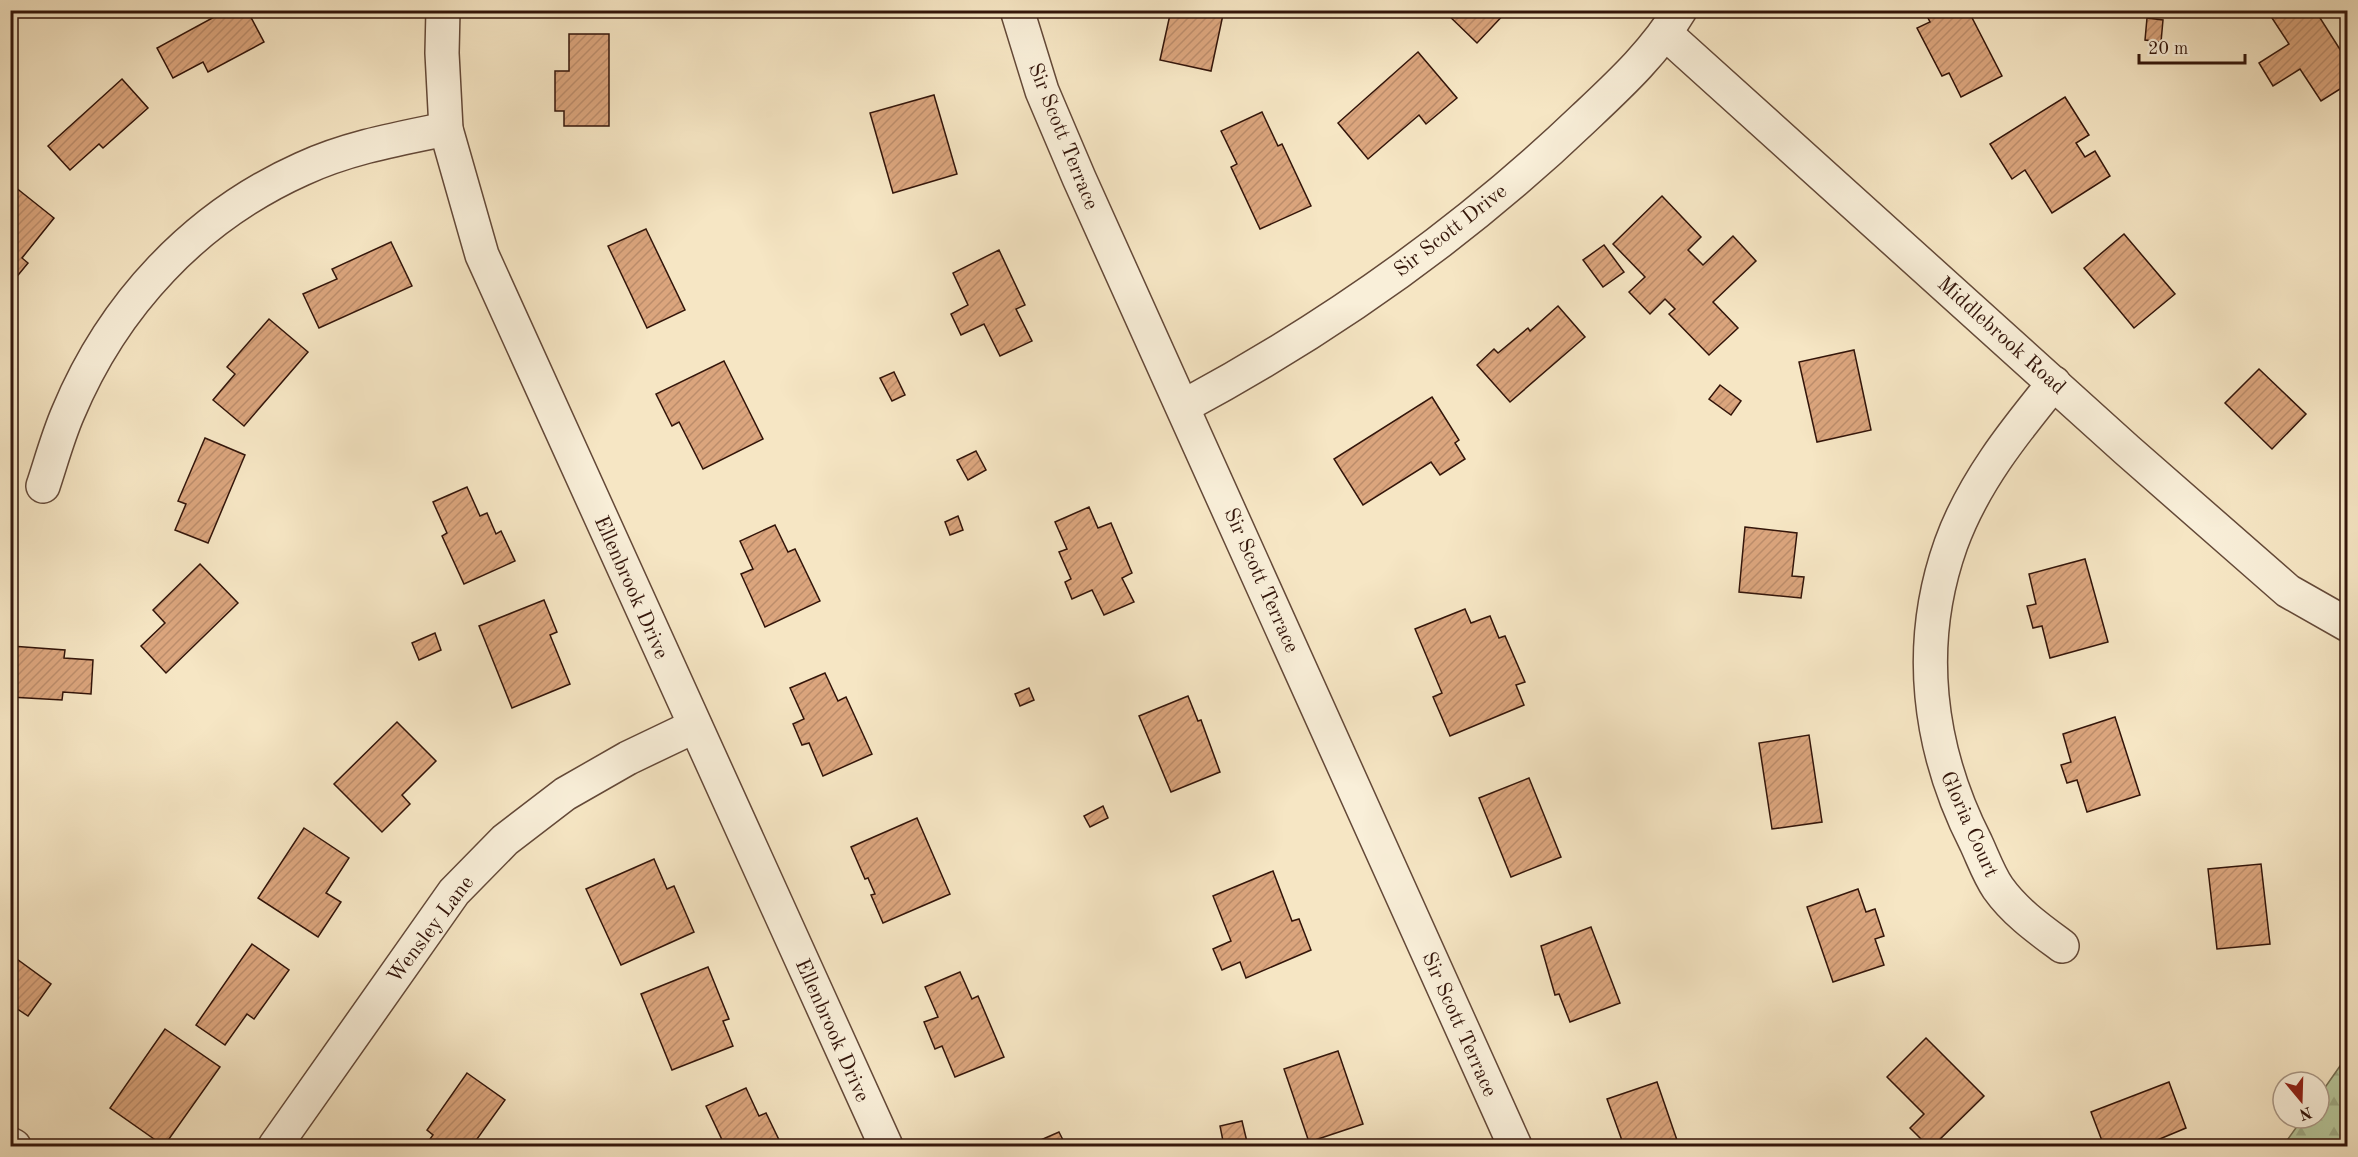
<svg xmlns="http://www.w3.org/2000/svg" width="2358" height="1157" viewBox="0 0 2358 1157" font-family="'Old Standard TT',serif">
<style>
.forest{fill:url(#forest-firs);stroke:#746e52;stroke-width:1.5}
.building{fill:url(#building-hatch);stroke:#33150a;stroke-width:1.5}
.lines{fill:none;stroke-linecap:round;stroke-linejoin:round}
.minor-casing{stroke:#644938;stroke-width:36}
.minor{stroke:#f9efd9;stroke-width:33}
.labels{text-anchor:middle;stroke-width:4.5;stroke-linejoin:round;paint-order:stroke}
.street-label{font-size:21px;fill:#33150a;stroke:#f9efd9}
</style>
<defs>
<pattern id="forest-firs" width="22" height="20" patternUnits="userSpaceOnUse" patternTransform="scale(1.5)"><rect width="22" height="20" fill="#b6c69a"/><path d="M5 1l3.5 6h-7zM16 11l3.5 6h-7z" fill="#9da983"/></pattern>
<pattern id="building-hatch" width="6" height="6" patternUnits="userSpaceOnUse" patternTransform="scale(1.5)"><rect width="6" height="6" fill="#dba57d"/><path d="M-1 1l2-2M0 6l6-6M5 7l2-2" fill="none" stroke="#bc8d6b"/></pattern>
</defs>
<rect width="100%" height="100%" fill="#f6e6c4"/>
<filter id="stains"><feTurbulence type="fractalNoise" baseFrequency=".00333" numOctaves="4"/><feColorMatrix values="0 0 0 0 .2 0 0 0 0 .09 0 0 0 0 .02 0 0 0 .5 -.17"/></filter>
<radialGradient id="worn" r=".72"><stop offset=".6" stop-color="#630" stop-opacity="0"/><stop offset="1" stop-color="#630" stop-opacity=".3"/></radialGradient>
<path class="forest" d="M2347 1056V1146H2283L2303 1118H2319V1096Z"/>
<g class="building">
<path d="M227 10H247L264 42 208 72 203 62 173 78 157 48Z"/>
<path d="M1171 10H1224L1211 71 1160 60Z"/>
<path d="M1443 10H1508L1477 43Z"/>
<path d="M1924 10H1968L2002 76 1961 97 1949 73 1942 76 1917 28 1930 22Z"/>
<path d="M2278 10H2315L2348 62V84L2321 101 2300 69 2273 86 2259 63 2289 44 2270 15Z"/>
<path d="M2147 18 2163 20 2161 42 2145 40Z"/>
<path d="M569 34H609V126H564V111H555V71H569Z"/>
<path d="M1418 52 1457 98 1426 124 1419 115 1368 159 1338 123Z"/>
<path d="M122 79 148 108 103 148 99 144 70 170 48 146Z"/>
<path d="M934 95 957 174 893 193 870 113Z"/>
<path d="M2065 97 2089 135 2076 143 2085 157 2095 151 2110 176 2052 213 2025 170 2012 179 1990 144Z"/>
<path d="M1262 112 1278 146 1282 144 1311 206 1260 229 1231 167 1237 164 1221 131Z"/>
<path d="M10 183 54 218 22 258 28 263 10 285Z"/>
<path d="M1662 196 1701 237 1688 250 1703 265 1733 236 1756 261 1713 302 1738 328 1709 355 1669 314 1675 309 1665 299 1650 314 1629 292 1645 277 1613 244Z"/>
<path d="M646 229 685 310 647 328 608 246Z"/>
<path d="M2124 234 2175 294 2134 328 2084 268Z"/>
<path d="M391 242 412 286 319 328 303 294 337 279 332 269Z"/>
<path d="M1604 245 1624 272 1603 287 1583 260Z"/>
<path d="M999 250 1025 305 1016 309 1032 341 1000 356 984 324 961 335 951 314 968 305 953 273Z"/>
<path d="M1558 306 1585 337 1510 402 1477 365 1494 349 1498 353 1528 328 1530 331Z"/>
<path d="M269 319 308 352 244 426 213 400 235 374 227 367Z"/>
<path d="M1854 350 1871 430 1817 442 1799 362Z"/>
<path d="M724 361 763 439 703 469 679 422 672 426 656 394Z"/>
<path d="M2259 369 2306 414 2272 449 2225 403Z"/>
<path d="M894 372 905 395 892 401 880 378Z"/>
<path d="M1720 385 1741 401 1731 415 1709 399Z"/>
<path d="M1432 397 1459 440 1455 443 1465 459 1440 475 1431 462 1363 505 1334 459Z"/>
<path d="M205 438 245 455 208 543 175 530 186 504 178 501Z"/>
<path d="M976 451 986 470 968 480 957 460Z"/>
<path d="M467 487 480 516 487 513 496 534 501 531 515 561 464 584 442 536 447 533 433 502Z"/>
<path d="M1089 507 1098 528 1111 523 1132 573 1122 578 1134 602 1104 615 1092 590 1072 599 1065 582 1071 579 1059 552 1067 549 1055 522Z"/>
<path d="M958 516 963 530 950 535 945 522Z"/>
<path d="M775 525 788 552 795 549 820 601 765 627 741 574 753 569 740 541Z"/>
<path d="M1745 527 1797 533 1792 576 1804 577 1801 598 1739 592Z"/>
<path d="M2085 559 2108 642 2050 658 2042 626 2033 628 2027 606 2036 604 2029 574Z"/>
<path d="M200 564 238 603 166 673 141 646 165 623 153 610Z"/>
<path d="M544 600 557 632 550 635 570 684 512 708 479 626Z"/>
<path d="M1465 609 1471 623 1490 616 1499 638 1505 636 1525 682 1516 685 1524 705 1450 736 1433 697 1442 693 1415 629Z"/>
<path d="M435 633 441 650 419 660 412 643Z"/>
<path d="M11 646 65 650 64 658 93 660 91 694 63 692 62 700 10 697Z"/>
<path d="M825 673 838 701 846 697 872 754 823 776 809 743 802 745 793 724 804 719 790 688Z"/>
<path d="M1029 688 1034 700 1020 706 1015 694Z"/>
<path d="M1188 696 1198 721 1201 720 1220 772 1171 792 1139 716Z"/>
<path d="M2115 717 2140 795 2087 812 2077 780 2067 783 2061 765 2071 762 2063 734Z"/>
<path d="M397 722 436 761 402 795 410 804 382 832 334 784Z"/>
<path d="M1809 735 1822 822 1772 829 1759 743Z"/>
<path d="M1529 778 1561 857 1511 877 1479 798Z"/>
<path d="M1103 806 1108 818 1090 827 1084 816Z"/>
<path d="M917 818 950 894 883 923 871 895 875 894 868 878 865 879 851 847Z"/>
<path d="M304 828 349 858 326 893 341 902 318 937 258 898Z"/>
<path d="M654 859 667 889 674 886 694 932 621 965 586 889Z"/>
<path d="M2261 864 2270 944 2217 949 2208 869Z"/>
<path d="M1273 871 1292 921 1299 919 1311 950 1246 978 1240 962 1222 970 1213 949 1231 941 1213 896Z"/>
<path d="M1858 889 1866 912 1875 909 1884 936 1875 939 1884 965 1833 982 1807 907Z"/>
<path d="M1591 927 1620 1003 1570 1022 1559 994 1555 995 1541 946Z"/>
<path d="M252 944 289 970 254 1019 247 1014 225 1045 196 1025Z"/>
<path d="M10 954 51 984 28 1016 10 1004Z"/>
<path d="M708 967 729 1019 723 1021 733 1046 672 1070 641 994Z"/>
<path d="M960 972 972 999 978 996 1004 1057 955 1077 942 1046 935 1049 924 1022 938 1017 925 987Z"/>
<path d="M165 1029 220 1067 164 1146 110 1108Z"/>
<path d="M1926 1038 1984 1096 1933 1146H1928L1910 1128 1924 1114 1887 1077Z"/>
<path d="M1338 1051 1363 1124 1309 1142 1284 1069Z"/>
<path d="M467 1073 505 1100 472 1146H425L433 1135 427 1130Z"/>
<path d="M1657 1082 1679 1146H1624L1607 1099Z"/>
<path d="M2169 1082 2186 1128 2143 1146H2104L2091 1112Z"/>
<path d="M746 1088 759 1116 766 1113 782 1146H725L706 1106Z"/>
<path d="M1242 1121 1248 1146H1224L1220 1126Z"/>
<path d="M1059 1132 1066 1146H1027Z"/>
</g>
<g class="lines">
<defs>
<g id="minor">
<path d="M443 10 442 53 446 129 482 255 886 1146"/>
<path d="M1017 10 1042 91 1079 178 1515 1146"/>
<path d="M1665 33 2127 450 2288 591 2348 625"/>
<path d="M2054 383C2014 432 1973 483 1951 544 1915 645 1928 749 1976 843 1983 858 1989 875 1998 888 2015 912 2039 929 2062 946"/>
<path d="M1184 406C1329 328 1465 232 1584 118 1619 85 1655 52 1680 10"/>
<path d="M43 486C51 462 58 436 68 413 113 305 195 217 302 169 347 148 397 139 446 129"/>
<path d="M10 1144 14 1146"/>
<path d="M275 1146 454 892 505 840 565 794 628 758 695 726"/>
</g>
</defs>
<use href="#minor" class="minor-casing"/>
<use href="#minor" class="minor"/>
</g>
<g class="labels">
<g class="street-label">
<text transform="translate(1064 136) rotate(68)" y="7">Sir Scott Terrace</text>
<text transform="translate(1450 230) rotate(-38)" y="7">Sir Scott Drive</text>
<text transform="translate(2002 335) rotate(42)" y="7">Middlebrook Road</text>
<text transform="translate(1262 580) rotate(66)" y="7">Sir Scott Terrace</text>
<text transform="translate(632 587) rotate(66)" y="7">Ellenbrook Drive</text>
<text transform="translate(1970 824) rotate(66)" y="7">Gloria Court</text>
<text transform="translate(430 929) rotate(-53)" y="7">Wensley Lane</text>
<text transform="translate(1460 1024) rotate(66)" y="7">Sir Scott Terrace</text>
<text transform="translate(833 1030) rotate(66)" y="7">Ellenbrook Drive</text>
</g>
</g>
<rect width="2358" height="1157" fill="none" stroke="#f6e6c4" stroke-width="36"/>
<rect x="12" y="12" width="2334" height="1133" fill="none" stroke="#33150a" stroke-width="3"/>
<rect x="18" y="18" width="2322" height="1121" fill="none" stroke="#33150a" stroke-width="1.5"/>
<g transform="translate(2301 1100) rotate(161)"><circle r="28" fill="#f9efd9" stroke="#aa9886" stroke-width="1.5"/>
<path d="M0-4.5L10 22L0 15L-10 22Z" fill="#8f2418"/>
<text y="-9" font-size="16" font-weight="bold" text-anchor="middle" fill="#33150a">N</text>
</g>
<path d="M2139 54v9h106v-9" fill="none" stroke="#33150a" stroke-width="3"/>
<text x="2148" y="54" font-size="18" fill="#33150a" stroke="#f9efd9" stroke-width="4.5" paint-order="stroke">20 m</text>
<rect width="100%" height="100%" filter="url(#stains)"/>
<rect width="100%" height="100%" fill="url(#worn)"/>
</svg>
